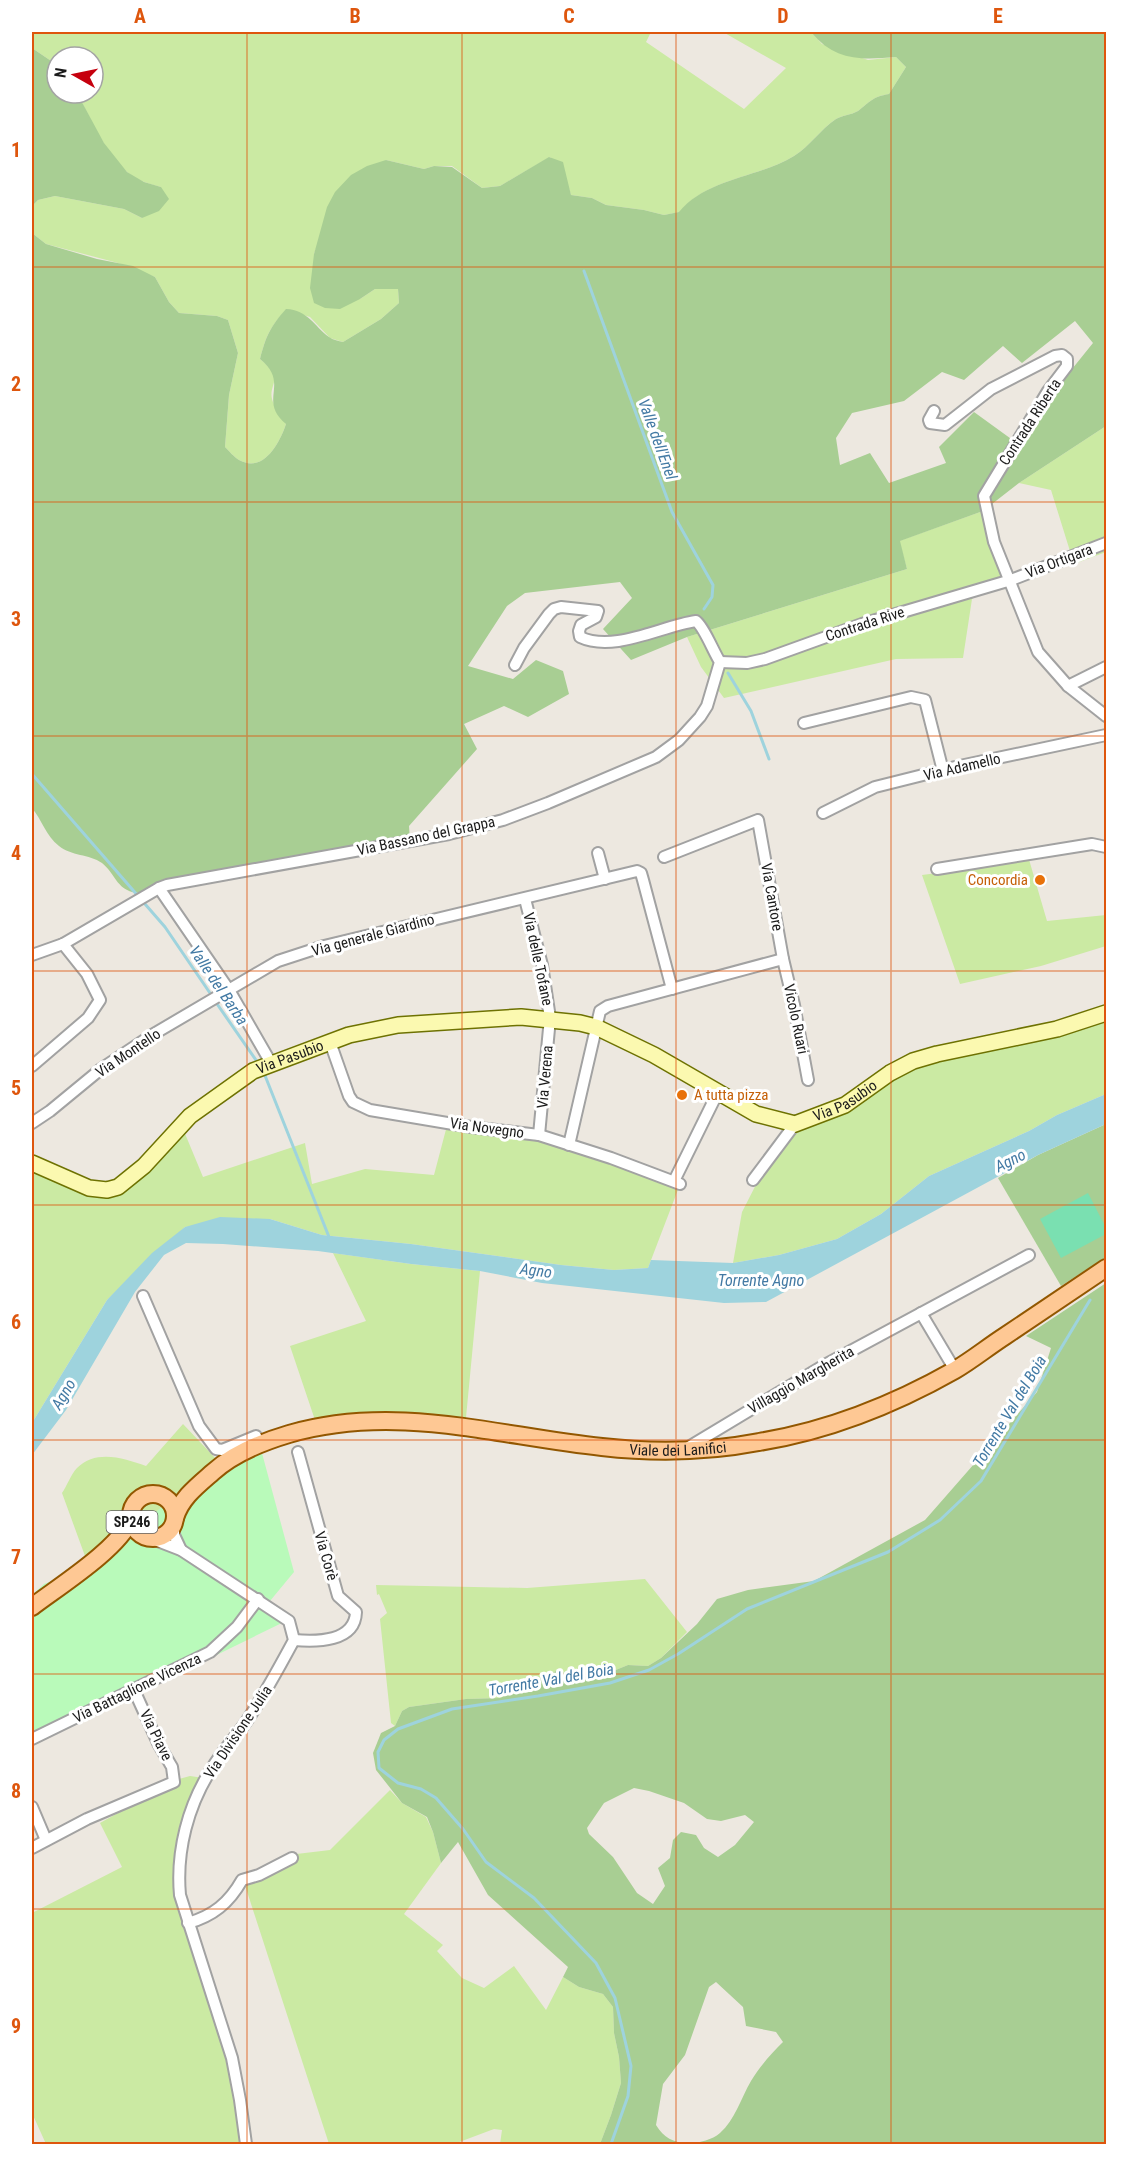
<svg xmlns="http://www.w3.org/2000/svg" width="1138" height="2176" viewBox="0 0 1138 2176" font-family="'Roboto Condensed',sans-serif">
<style>
.grass{fill:#cbeaa3}
.forest{fill:#a8ce93;fill-rule:evenodd}
.park{fill:#b9faba}
.pitch{fill:#7ae0b1}
.water{fill:#9ed3dd}
.lines{fill:none;stroke-linecap:round;stroke-linejoin:round}
.stream{stroke:#9ed3dd;stroke-width:3}
.street-casing{stroke:#a2a2a2;stroke-width:14}
.secondary-casing{stroke:#6e7202;stroke-width:18}
.primary-casing{stroke:#925700;stroke-width:20}
.street{stroke:#fff;stroke-width:10}
.secondary{stroke:#fbf9b0;stroke-width:15}
.primary{stroke:#fec894;stroke-width:16}
.grid{fill:none;stroke:#de560d;stroke-width:1.5;stroke-opacity:0.55}
.food-dot{fill:#e8710a;stroke:#fff;stroke-width:2}
.labels{text-anchor:middle;stroke-width:6;stroke-linejoin:round;paint-order:stroke}
.shield{fill:#fff;stroke:#5f5f5f;stroke-width:1.5}
.shield-label{font-size:14px;font-weight:bold;fill:#1b1b1b}
.street-label{font-size:15px;fill:#1b1b1b;stroke:#fff}
.food-label{font-size:15px;fill:#c56008;stroke:#fff;text-anchor:end}
.water-label{font-size:16px;font-style:italic;fill:#437aa4;stroke:#fff}
.neatline{fill:none;stroke:#de560d;stroke-width:2}
.grid-label{font-size:20px;text-anchor:middle;font-weight:bold;fill:#de560d}
</style>
<rect width="100%" height="100%" fill="#ede8e0"/>
<g class="grass">
<path d="M32 32H651L646 42 744 109 786 68 723 32H811L822 44 868 60 896 57 906 67 889 94C872 97 871 101 858 111 851 115 843 115 836 119 821 129 810 146 794 156 758 178 707 178 680 212L664 215 644 210 606 205 592 198 571 195 566 179 550 157 500 186 482 188 452 166H434L424 169 386 160 322 232 314 254 360 299 375 289H398L399 303 381 319 343 342 330 338 310 317 286 310C270 327 266 336 260 359 287 381 266 384 273 402 276 410 282 417 286 424 280 442 264 474 239 460 234 457 229 451 225 447L229 395 238 353 228 320 217 316 179 313 169 302 155 277 118 263 46 244 32 233V206L38 200 55 196 124 209 142 218 161 187C149 184 136 180 127 172 104 151 91 119 77 93H93V57H57V65L32 48Z"/>
<path d="M1106 426V552L1074 564 1051 490 1019 483Z"/>
<path d="M983 511 1002 576 972 599 963 658 896 659 724 698 701 667 687 637 907 569 899 541Z"/>
<path d="M1028 856 1047 921 1106 915V946L1041 966 960 984 922 875 945 872 944 864 976 857 985 863Z"/>
<path d="M1106 1012V1094L1057 1115 1029 1131 929 1176 881 1214 837 1239 779 1255 733 1263 742 1212 789 1120 820 1116 912 1062Z"/>
<path d="M449 1118 506 1127 679 1187 648 1268 614 1270 561 1265 411 1244 322 1235 270 1219 185 1227 107 1300 32 1423V1164L107 1189 181 1124 203 1177 305 1143 312 1184 365 1169 434 1175Z"/>
<path d="M333 1253 411 1264 480 1271 465 1428 317 1426 290 1346 366 1321Z"/>
<path d="M183 1424 218 1461 89 1567 62 1493C67 1486 71 1474 77 1468 96 1449 124 1458 146 1466Z"/>
<path d="M645 1579 687 1632 661 1658 648 1666 628 1665 596 1678 556 1671 500 1698 466 1699 409 1707 402 1711 395 1726 391 1723 380 1619 387 1613 379 1594 377 1595 376 1585 527 1588Z"/>
<path d="M190 1776 204 1778 187 1823 179 1896 228 2052 245 2144H46L32 2113V1913L122 1867 100 1823 179 1779Z"/>
<path d="M390 1790 402 1803 426 1817 433 1832 441 1863 404 1914 443 1945 437 1951 462 1978 484 1988 514 1966 546 2010 563 1977 579 1987 603 1994 613 2007 614 2033 619 2057 621 2083 611 2115 600 2144H500L502 2130 494 2129 454 2144H329L242 1876 288 1855 330 1850Z"/>
</g>
<g class="forest">
<path d="M811 32H1106V426L1019 483 983 511 900 541 907 569 687 637 631 660 603 629 632 598 620 582 525 593 507 606 468 666 513 679 536 660 563 671 569 694 528 717 504 706 464 724 477 749 409 826 410 841 198 880C193 879 185 877 180 878 174 878 169 884 164 887 158 889 147 892 141 893 117 893 116 874 102 863 89 854 71 856 59 846 46 836 42 820 32 808V233L46 244 97 259 133 266 155 277 169 302 179 313 217 316 228 320 238 353 229 395 225 447C229 451 234 457 239 460 264 474 280 442 286 424 257 400 291 384 260 359 266 336 270 327 286 309 308 310 314 326 329 337 333 340 339 341 343 342L381 319 399 303 398 289H375L360 299 340 309 325 308 314 303 310 288 314 254 327 207 335 192 351 175 367 166 386 160 424 169 434 166 452 167 482 188 500 186 549 157 563 162 571 195 592 198 606 205 644 210 664 215 679 212C707 178 758 178 794 156 810 146 821 129 836 119 843 115 851 115 858 111 871 101 872 97 889 94L906 67 896 57C860 60 835 61 811 32ZM1075 321 1093 343 1014 441 974 412 939 447 946 463 889 483 870 453 840 465 836 438 852 413 904 401 942 372 964 380 1003 346 1022 363Z"/>
<path d="M32 48 57 65V93H77L104 143 127 172 144 182 161 187 169 199 159 211 142 218 124 209 55 196 38 200 32 206Z"/>
<path d="M1106 1124V1257L1061 1286 998 1178 1038 1155Z"/>
<path d="M1106 1283V2144H690C700 2142 712 2140 720 2133 735 2120 741 2098 751 2081 760 2066 771 2054 783 2042L776 2032 746 2026 743 2007 716 1982 709 1987 685 2055 663 2084 656 2125C664 2138 673 2142 688 2144H600L611 2115 621 2083 619 2057 614 2033 613 2007 603 1994 579 1987 563 1977 568 1967 488 1895 458 1842 441 1863 433 1832 427 1817 402 1803 376 1770 373 1753 381 1733 395 1726 402 1711 409 1707 466 1699 500 1698 556 1671 596 1678 628 1665 648 1666 661 1658 697 1624 717 1599 748 1590 814 1581 925 1520 1037 1392 1051 1348 1026 1336ZM634 1788 649 1791 684 1803 707 1819 721 1821 745 1815 754 1822 735 1845 718 1857 704 1848 696 1835 681 1832 673 1840 670 1858 658 1868 665 1886 653 1904 637 1893 613 1857 589 1834 587 1828 604 1803Z"/>
</g>
<path class="park" d="M259 1442 294 1572 265 1607 286 1621 32 1745V1595L44 1584 89 1567 218 1461Z"/>
<path class="pitch" d="M1088 1193 1106 1228V1234L1061 1258 1040 1219Z"/>
<path class="water" d="M1106 1094V1124L1038 1155 766 1302 724 1303 542 1283 480 1271 411 1264 318 1251 223 1244 186 1243 164 1255 135 1292 66 1410 32 1455V1423L107 1300 152 1253 185 1227 220 1217 270 1219 322 1235 411 1244 561 1265 614 1270 648 1268 651 1260 733 1263 779 1255 837 1239 881 1214 929 1176 1029 1131 1057 1115Z"/>
<g class="lines">
<g class="stream">
<path d="M584 271 672 512 713 585 712 597 704 609"/>
<path d="M728 673 751 711 769 759"/>
<path d="M32 774 165 927 212 996"/>
<path d="M215 1001 258 1063"/>
<path d="M264 1073 329 1237"/>
<path d="M611 2144 628 2096 631 2066 615 1998 596 1963 534 1898 486 1862 463 1829 436 1798 421 1789 398 1783 379 1768 378 1752 384 1740 398 1729 452 1709 538 1696 610 1683 649 1670 678 1654 747 1609 888 1552 940 1520 981 1481 1090 1300"/>
</g>
<defs>
<g id="street">
<path d="M934 411 929 420 930 423 945 425 991 389 1055 356 1062 355 1067 359V366L1048 391 984 496 994 542 1038 652 1068 686"/>
<path d="M720 662 747 663 765 659 862 624 1011 580 1106 543"/>
<path d="M1106 667 1068 686 1106 716"/>
<path d="M804 723 911 697 925 700 943 771"/>
<path d="M823 813 875 787 955 767 1106 735"/>
<path d="M598 853 605 879"/>
<path d="M937 869 1092 844 1106 847"/>
<path d="M525 899 542 965 550 1018 539 1135"/>
<path d="M32 955 63 944 159 888"/>
<path d="M783 959 794 1005 808 1080"/>
<path d="M330 1042 349 1096 353 1102 370 1110 471 1127 539 1135 611 1158 680 1184"/>
<path d="M271 1063 229 990 159 888 167 885 449 834 503 820 548 803 656 757 679 740 700 717 707 706 720 662C713 651 704 627 696 621 661 626 614 653 580 637L579 631 581 625 596 617 598 611 561 607 554 609 549 614 524 648 515 665"/>
<path d="M32 1066 88 1018 100 1000 87 974 63 944"/>
<path d="M32 1123 50 1111 101 1069 152 1035 278 961 324 946 637 871 641 873 643 880 672 989"/>
<path d="M569 1145 600 1011 608 1006 783 959 758 820 664 857"/>
<path d="M676 1177 718 1092"/>
<path d="M753 1180 795 1124"/>
<path d="M143 1296 199 1426 216 1449 222 1450 256 1436 259 1444"/>
<path d="M921 1313 955 1370"/>
<path d="M687 1448 823 1366 1029 1255"/>
<path d="M174 1522V1535L181 1550"/>
<path d="M150 1538 181 1550 289 1621 294 1640C280 1666 266 1692 250 1716 239 1734 223 1749 212 1768 188 1805 176 1851 180 1895L232 2058 240 2100 246 2144"/>
<path d="M294 1640C317 1642 355 1642 356 1612L338 1596 298 1452"/>
<path d="M32 1739 210 1652 237 1627 258 1599"/>
<path d="M32 1807 46 1840"/>
<path d="M32 1848 87 1819 174 1782 172 1767 159 1745 134 1690"/>
<path d="M188 1923C213 1916 229 1903 242 1880L259 1875 292 1858"/>
</g>
<g id="secondary">
<path id="s1" d="M32 1163 89 1188 107 1190 118 1187 144 1166 190 1116 253 1071 349 1035 398 1025 521 1017 580 1023 596 1027 654 1055 756 1114 795 1124 845 1105 890 1073 913 1061 937 1054 1057 1029 1106 1013"/>
</g>
<g id="primary">
<circle cx="153" cy="1516" r="22"/>
<path id="s2" d="M175 1518C181 1498 197 1486 213 1472 234 1453 262 1442 289 1434 396 1403 496 1436 602 1447 654 1453 707 1452 759 1442 827 1431 895 1404 955 1370 972 1360 988 1347 1005 1336 1039 1313 1073 1290 1106 1268"/>
<path d="M32 1607C58 1587 119 1549 131 1519"/>
</g>
</defs>
<use href="#street" class="street-casing"/>
<use href="#secondary" class="secondary-casing"/>
<use href="#primary" class="primary-casing"/>
<use href="#street" class="street"/>
<use href="#secondary" class="secondary"/>
<use href="#primary" class="primary"/>
</g>
<path class="grid" d="M247 32V2144M462 32V2144M676 32V2144M891 32V2144M32 267H1106M32 502H1106M32 736H1106M32 971H1106M32 1205H1106M32 1440H1106M32 1674H1106M32 1909H1106"/>
<g class="food-dot">
<circle cx="1040" cy="880" r="6"/>
<circle cx="682" cy="1095" r="6"/>
</g>
<g class="labels">
<rect class="shield" x="106.5" y="1511" width="51" height="22" rx="4.5"/>
<g class="shield-label">
<text x="132" y="1527">SP246</text>
</g>
<g class="street-label">
<text transform="translate(1030 422) rotate(-57)" y="5">Contrada Riberta</text>
<text transform="translate(1059 561) rotate(-21)" y="5">Via Ortigara</text>
<text transform="translate(865 624) rotate(-18)" y="5">Contrada Rive</text>
<text transform="translate(962 767) rotate(-13)" y="5">Via Adamello</text>
<text transform="translate(426 836) rotate(-12)" y="5">Via Bassano del Grappa</text>
<text transform="translate(772 897) rotate(80)" y="5">Via Cantore</text>
<text transform="translate(373 935) rotate(-15)" y="5">Via generale Giardino</text>
<text transform="translate(538 959) rotate(78)" y="5">Via delle Tofane</text>
<text transform="translate(796 1019) rotate(78)" y="5">Vicolo Ruari</text>
<text transform="translate(128 1053) rotate(-34)" y="5">Via Montello</text>
<text dy="5" stroke="none"><textPath href="#s1" startOffset="310">Via Pasubio</textPath></text>
<text transform="translate(545 1077) rotate(-85)" y="5">Via Verena</text>
<text dy="5" stroke="none"><textPath href="#s1" startOffset="900">Via Pasubio</textPath></text>
<text transform="translate(487 1128) rotate(8)" y="5">Via Novegno</text>
<text transform="translate(801 1380) rotate(-30)" y="5">Villaggio Margherita</text>
<text dy="5" stroke="none"><textPath href="#s2" startOffset="538">Viale dei Lanifici</textPath></text>
<text transform="translate(326 1556) rotate(74)" y="5">Via Corè</text>
<text transform="translate(137 1688) rotate(-26)" y="5">Via Battaglione Vicenza</text>
<text transform="translate(238 1732) rotate(-56)" y="5">Via Divisione Julia</text>
<text transform="translate(156 1735) rotate(64)" y="5">Via Piave</text>
</g>
<g class="food-label">
<text x="1028" y="885">Concordia</text>
<text x="694" y="1100" text-anchor="start">A tutta pizza</text>
</g>
<g class="water-label">
<text transform="translate(658 439) rotate(70)" y="6">Valle dell'Enel</text>
<text transform="translate(219 985) rotate(56)" y="6">Valle del Barba</text>
<text transform="translate(1010 1160) rotate(-27)" y="6">Agno</text>
<text transform="translate(536 1270) rotate(7)" y="6">Agno</text>
<text x="761" y="1286">Torrente Agno</text>
<text transform="translate(63 1394) rotate(-59)" y="6">Agno</text>
<text transform="translate(1009 1411) rotate(-59)" y="6">Torrente Val del Boia</text>
<text transform="translate(551 1679) rotate(-10)" y="6">Torrente Val del Boia</text>
</g>
</g>
<rect width="1138" height="2176" fill="none" stroke="#ffffff" stroke-width="66"/>
<g transform="translate(75 75) rotate(279)"><circle r="28" fill="#ffffff" stroke="#a4a4a4" stroke-width="1.5"/>
<path d="M0-4.5L10 22L0 15L-10 22Z" fill="#c6000e"/>
<text y="-9" font-size="16" font-weight="bold" text-anchor="middle" fill="#1b1b1b">N</text>
</g>
<rect x="33" y="33" width="1072" height="2110" class="neatline"/>
<g class="grid-label">
<text x="140" y="23">A</text>
<text x="355" y="23">B</text>
<text x="569" y="23">C</text>
<text x="783" y="23">D</text>
<text x="998" y="23">E</text>
<text x="16" y="157">1</text>
<text x="16" y="391">2</text>
<text x="16" y="626">3</text>
<text x="16" y="860">4</text>
<text x="16" y="1095">5</text>
<text x="16" y="1329">6</text>
<text x="16" y="1564">7</text>
<text x="16" y="1798">8</text>
<text x="16" y="2033">9</text>
</g>
</svg>
